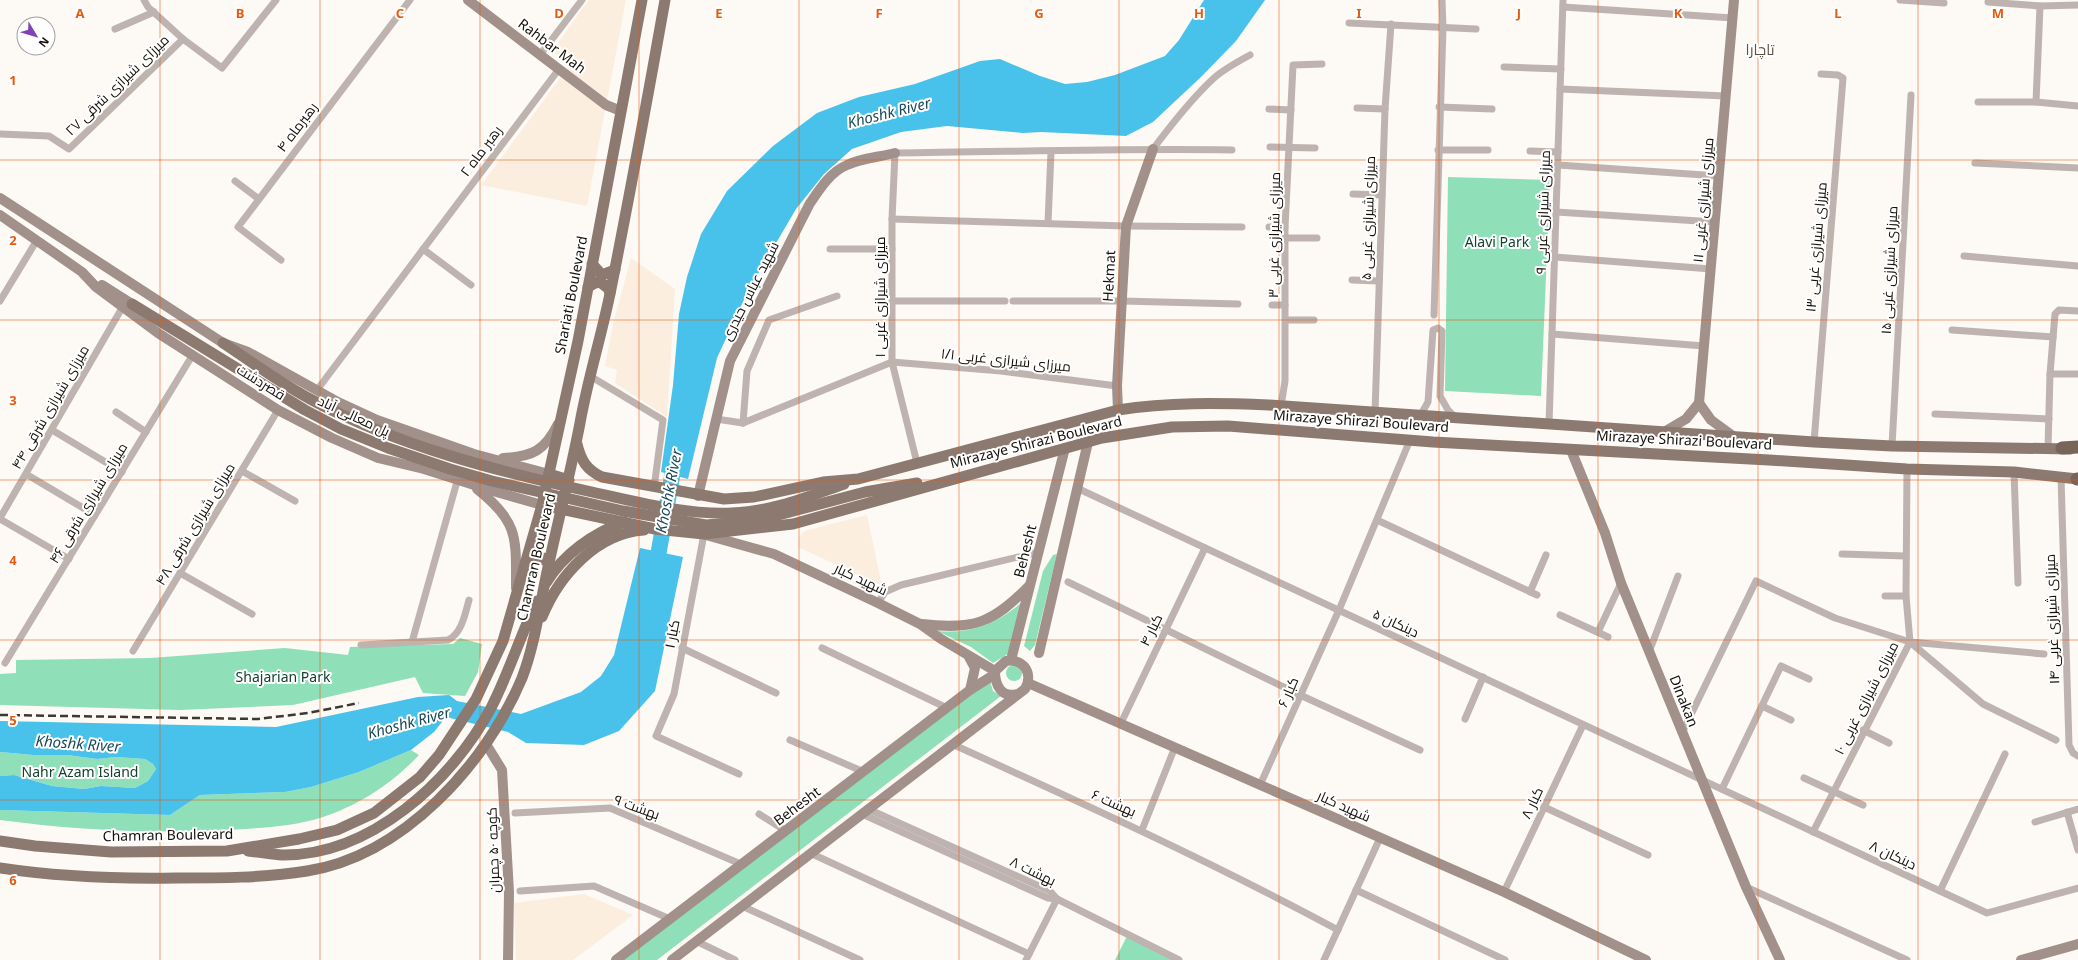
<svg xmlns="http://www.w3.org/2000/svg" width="2078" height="960" viewBox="0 0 2078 960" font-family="'Noto Sans',Cairo,sans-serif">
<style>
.built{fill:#fceedf}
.green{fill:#8fdfb9}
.water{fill:#48c2ea}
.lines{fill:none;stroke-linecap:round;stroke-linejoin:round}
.river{stroke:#48c2ea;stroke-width:16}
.street{stroke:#beb3af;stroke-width:7}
.secondary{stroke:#a1918a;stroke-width:10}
.primary{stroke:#8c7970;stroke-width:11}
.highway{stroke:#79645a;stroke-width:13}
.rail{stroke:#3d3832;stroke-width:2.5;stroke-dasharray:8 4;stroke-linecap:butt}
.grid{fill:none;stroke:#e8590c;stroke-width:1;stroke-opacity:0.55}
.labels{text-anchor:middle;stroke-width:4;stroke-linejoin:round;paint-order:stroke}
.street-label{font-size:14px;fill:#151009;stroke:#fff}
.park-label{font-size:14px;fill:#13412e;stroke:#fff}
.neighbourhood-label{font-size:15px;fill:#605242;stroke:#fff}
.water-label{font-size:15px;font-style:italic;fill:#164a5a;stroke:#fff}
.grid-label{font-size:13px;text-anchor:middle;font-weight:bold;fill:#e8590c;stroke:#fff;stroke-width:4;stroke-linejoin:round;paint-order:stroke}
</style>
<rect width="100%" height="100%" fill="#fdf9f5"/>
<g class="built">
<path d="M589 0H626L587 206 481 185 570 65 552 51Z"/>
<path d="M631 258 675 289 667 417 615 383 617 370 605 366 613 324Z"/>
<path d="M867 515 882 586 798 547 799 537 804 531Z"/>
<path d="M584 894 633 915 573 960H516L514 903Z"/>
</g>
<g class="green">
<path d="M1448 177 1550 180 1541 396 1445 391Z"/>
<path d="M1057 554 1035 645 1030 651 1024 646 1043 571 1053 555Z"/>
<path d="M1022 602 1011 652 993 663 971 647 937 631C971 634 997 624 1022 602Z"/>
<path d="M460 638 482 644 478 672 465 696 423 693 415 677 293 705 180 710 0 705V674L16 673V660L150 658 285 648 348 655 350 647 453 644Z"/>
<circle cx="1014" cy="673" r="8"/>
<path d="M990 681 993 691 1001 696 657 960H622Z"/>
<path d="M411 750 419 755C393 783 358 806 320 818 290 827 259 828 227 830 151 834 75 830 0 820V810L170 815 200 795 285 792 311 787 359 772Z"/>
<path d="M0 752 33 755H67L97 759 116 757 145 759 153 764 156 769 148 781 135 788 101 786 84 789 52 786 14 775 0 776Z"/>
<path d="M1128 934 1179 960H1115Z"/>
</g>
<g class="water">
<path d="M1204 0H1265L1236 41 1202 76 1153 122 1126 136 1041 132 1023 133 947 126 901 132 852 149 824 174 796 209 748 291 717 358 688 479 661 472 673 385 679 314 687 277 701 234 727 191 773 146 817 113 859 97 915 84 980 61 1000 59 1040 76 1065 84 1087 82 1115 75 1165 56 1179 40Z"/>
<path d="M640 548 683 557 655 691 619 731 584 745 526 743 508 732 446 717 434 732 411 750 359 772 311 787 285 792 200 795 170 815 0 810V776L14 775 52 786 84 789 101 786 135 788 148 781 156 769 153 764 145 759 116 757 97 759 67 755H33L0 752V721L276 727 418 697 449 695 457 701 521 714 581 692 601 676 614 655Z"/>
</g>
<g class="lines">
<path class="river" d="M655 573 676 454"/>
<g class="street">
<path d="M144 0 148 7 183 39 222 68 276 0"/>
<path d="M1900 0 1944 3"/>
<path d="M1988 2 2040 6 2078 5"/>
<path d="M1563 7 1733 18"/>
<path d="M1349 23 1476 29"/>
<path d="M115 29 154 12"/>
<path d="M540 55 582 0"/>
<path d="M1504 67 1561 69"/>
<path d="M1560 89 1726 96"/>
<path d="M1978 102H2036L2078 106"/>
<path d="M2036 102 2040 6"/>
<path d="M1439 107 1492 109"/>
<path d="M1357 108 1385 109"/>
<path d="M1269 109 1291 110"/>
<path d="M0 134 49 136 69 149 183 39"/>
<path d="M1270 147 1315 148"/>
<path d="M1153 149C1171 125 1191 99 1214 78 1224 69 1237 62 1250 55"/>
<path d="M1438 150H1488"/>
<path d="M1530 151 1558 152"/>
<path d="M1975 163 2078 168"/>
<path d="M1558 165 1719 176"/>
<path d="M235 181 259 199"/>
<path d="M1353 194 1382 195"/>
<path d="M1556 212 1715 222"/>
<path d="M892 219 1126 226 1242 227"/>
<path d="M1048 223 1051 152"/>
<path d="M1269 227H1285"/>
<path d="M1285 238H1317"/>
<path d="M423 249 471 285"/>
<path d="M830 249H892"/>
<path d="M1964 256 2078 266"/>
<path d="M1555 257 1711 269"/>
<path d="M281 260 238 227 410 0"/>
<path d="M1352 280 1379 281"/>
<path d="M0 301 37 240"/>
<path d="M893 301H1005"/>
<path d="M1013 301H1122L1238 304"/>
<path d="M1272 305H1285"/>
<path d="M1434 315 1443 28 1442 0"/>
<path d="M1286 320H1314"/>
<path d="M1952 330 2053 337"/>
<path d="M1552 334 1704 346"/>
<path d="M2050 374H2078"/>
<path d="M590 376 663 420 654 488"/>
<path d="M317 390 559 69"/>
<path d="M1281 406 1285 381V227L1293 65 1322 64"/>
<path d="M116 412 146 432"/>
<path d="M1375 413 1385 109 1391 24"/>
<path d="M1935 414 2049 419"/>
<path d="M1420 416 1428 402 1433 330 1438 328 1442 331 1440 396 1448 410 1455 417"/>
<path d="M716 419 743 423"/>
<path d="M743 423 892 362 1001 371 1117 386"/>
<path d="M743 423 747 371 769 320 837 296"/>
<path d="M1549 424 1563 0"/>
<path d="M52 430 122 472"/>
<path d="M1814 442 1843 78 1838 75 1821 74"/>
<path d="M1892 446 1911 95"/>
<path d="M2048 448 2050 374 2055 314 2059 310 2078 311"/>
<path d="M917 463 892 362V219L895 153C1007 152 1120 148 1232 150"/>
<path d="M242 471 295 501"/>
<path d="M2014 472 2018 583"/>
<path d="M26 474 95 515"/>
<path d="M2061 477 2069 745 2073 753 2078 756"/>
<path d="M1079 489 1987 913 2078 888"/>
<path d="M0 518 122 308"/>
<path d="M0 519 69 559"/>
<path d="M1377 520 1537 595"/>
<path d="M704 534 674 694 656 736 739 774"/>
<path d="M1842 554 1906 556"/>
<path d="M180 573 252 614"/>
<path d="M1068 582 1300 695 1420 750"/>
<path d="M1530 592 1546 555"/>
<path d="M1885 596H1906"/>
<path d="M878 603 885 592 901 585 1039 552"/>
<path d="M1560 615 1608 637"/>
<path d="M1598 632 1621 583"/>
<path d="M412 642 458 478"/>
<path d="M1910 642 1983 704 2056 740"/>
<path d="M361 645 448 640C462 633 465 614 469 600"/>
<path d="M682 648 776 693"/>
<path d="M822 648 947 708"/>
<path d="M133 651 278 410"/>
<path d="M1649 652 1678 576"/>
<path d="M5 663 192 356"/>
<path d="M1762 706 1791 720"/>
<path d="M1465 719 1483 677"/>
<path d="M1121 723 1205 548"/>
<path d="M1863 730 1889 743"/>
<path d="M1682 733 1756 581 1835 618 1910 642 2044 654"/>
<path d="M790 740 864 772"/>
<path d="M952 744C1082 803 1212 862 1338 930"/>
<path d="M1804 778 1863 805"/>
<path d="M1260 785 1339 610 1410 440"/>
<path d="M1722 789 1781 666 1809 679"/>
<path d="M1544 807 1648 855"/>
<path d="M868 809 1050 891 1057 899 1179 960"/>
<path d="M2067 812 2078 850"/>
<path d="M515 813 610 808 743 865"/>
<path d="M759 814 786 831"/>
<path d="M862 814 1048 898 1057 899"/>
<path d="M2035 822 2078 809"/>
<path d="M1142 830 1175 747"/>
<path d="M1813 832 1910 642 1906 596 1907 469"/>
<path d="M810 853 1029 954"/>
<path d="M1746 887 1907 960"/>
<path d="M1356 890 1505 960"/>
<path d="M520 891 594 886 670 919"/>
<path d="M1940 891 2005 754"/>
<path d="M1504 892 1583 725"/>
<path d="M742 906 860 960"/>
<path d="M696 941 735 960"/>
<path d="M1026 960 1057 899"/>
<path d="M1324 960 1380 838"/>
</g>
<g class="secondary">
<path d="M468 0 606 105 621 111"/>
<path d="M0 198 223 343 248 352 338 402 377 420 474 454 549 474"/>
<path d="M0 215 82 272 96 287 158 333 278 410 332 438 378 458 424 469 493 491 542 505"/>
<path d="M102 285 132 304"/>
<path d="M1699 403 1711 420 1733 436"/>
<path d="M1118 410 1117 386 1126 226 1153 149"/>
<path d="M1664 432 1686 419 1699 403 1734 0"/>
<path d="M1571 450 1605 533 1621 583 1746 887 1780 960"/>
<path d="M503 458C533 457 545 450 558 424"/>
<path d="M477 489C519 522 516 538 516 588"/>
<path d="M698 496 730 361 809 205C819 190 830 172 847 165 861 158 880 157 895 153"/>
<path d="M706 535 774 554 878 603 920 624 941 639 995 671"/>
<path d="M922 624C974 630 993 623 1029 586"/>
<path d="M1039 653 1088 442"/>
<path d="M969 657 975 668 970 690"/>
<path d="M1011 660 1065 448"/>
<path d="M1028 683 1504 892 1646 960"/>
<path d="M486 744 502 770 509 892 508 960"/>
<path d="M616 960 970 690 995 674"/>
<path d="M672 960 1025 689C1034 673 1023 658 1006 661L995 671C995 685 1001 698 1017 694"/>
<path d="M2021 960 2078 944"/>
</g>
<g class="primary">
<path d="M592 264 602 275 615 270"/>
<path d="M588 287 595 283 600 282 608 288 610 293"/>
<path d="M132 304 305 410 341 429 388 448 450 469 492 481 562 497 623 511 706 525 744 522 767 518 865 492 917 483"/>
<path d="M223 343C252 362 281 384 312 400 399 446 496 471 592 492 638 502 685 515 732 513 771 512 807 497 844 484"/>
<path d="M577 444C581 461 587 470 602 477L724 499 754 497 823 482 858 479 1118 410C1169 402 1218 403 1269 405L1814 442 1892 446 2070 449"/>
<path d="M549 474 569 480"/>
<path d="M542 505 655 529 704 534 793 524 1102 438 1172 427 1228 426 1433 442 1769 460 1907 469 2014 472 2078 479"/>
<path d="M527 560 536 557 543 558 549 564"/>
<path d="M546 583C563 554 594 533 624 522"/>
<path d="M542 617C559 575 597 533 644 530"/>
<path d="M0 841 35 846 111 852 227 851 299 839 337 830 374 813 420 777 439 755 476 699 503 641 542 505 578 341 642 0"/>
<path d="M248 851C259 852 271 854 282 855 370 856 452 781 491 708 509 673 520 636 537 601"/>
<path d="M0 868C59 877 117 879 176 878 219 878 264 878 307 871 403 856 486 764 522 678 536 642 540 601 549 563 559 517 571 470 580 423 588 378 602 334 611 289 630 193 648 96 665 0"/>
</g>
<g class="highway">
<path d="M2062 448 2078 447"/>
<path d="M2077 479H2078"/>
</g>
<path class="rail" d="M0 715 258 719 308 713 359 703"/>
</g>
<path class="grid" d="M160 0V960M320 0V960M480 0V960M639 0V960M799 0V960M959 0V960M1119 0V960M1279 0V960M1439 0V960M1598 0V960M1758 0V960M1918 0V960M0 160H2078M0 320H2078M0 480H2078M0 640H2078M0 800H2078"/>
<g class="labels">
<g class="street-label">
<text transform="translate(552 46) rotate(37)" y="5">Rahbar Mah</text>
<text transform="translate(117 85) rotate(-44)" y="5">۲۷ میرزای شیرازی شرقی</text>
<text transform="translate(297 127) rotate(-53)" y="5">۴ رهبرماه</text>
<text transform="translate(481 151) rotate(-53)" y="5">۲ رهبر ماه</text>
<text transform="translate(1703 200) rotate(-85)" y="5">میرزای شیرازی غربی ۱۱</text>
<text transform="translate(1543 212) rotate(-88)" y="5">میرزای شیرازی غربی ۹</text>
<text transform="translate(1368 218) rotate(-88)" y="5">۵ میرزای شیرازی غربی</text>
<text transform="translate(1274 235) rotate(-89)" y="5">۳ میرزای شیرازی غربی</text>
<text transform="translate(1816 247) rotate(-85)" y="5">۱۳ میرزای شیرازی غربی</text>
<text transform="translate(1889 270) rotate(-87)" y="5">۱۵ میرزای شیرازی غربی</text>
<text transform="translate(1109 276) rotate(-87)" y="5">Hekmat</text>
<text transform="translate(750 291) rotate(-63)" y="5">شهید عباس حیدری</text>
<text transform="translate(571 295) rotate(-79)" y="5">Shariati Boulevard</text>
<text transform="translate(880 297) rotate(-90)" y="5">۱ میرزای شیرازی غربی</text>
<text transform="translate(1006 360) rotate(6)" y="5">۱/۱ میرزای شیرازی غربی</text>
<text transform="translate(261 382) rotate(32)" y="5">قصردشت</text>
<text transform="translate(50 407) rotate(-60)" y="5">۴۴ میرزای شیرازی شرقی</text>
<text transform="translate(354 416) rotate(25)" y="5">پل معالی آباد</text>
<text transform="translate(1361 421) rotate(4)" y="5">Mirazaye Shirazi Boulevard</text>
<text transform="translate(1684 440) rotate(3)" y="5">Mirazaye Shirazi Boulevard</text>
<text transform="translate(1036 442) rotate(-14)" y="5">Mirazaye Shirazi Boulevard</text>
<text transform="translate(88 503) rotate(-59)" y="5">۴۶ میرزای شیرازی شرقی</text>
<text transform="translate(195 524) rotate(-59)" y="5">۴۸ میرزای شیرازی شرقی</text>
<text transform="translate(1025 551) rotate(-76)" y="5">Behesht</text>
<text transform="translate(536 557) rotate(-77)" y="5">Chamran Boulevard</text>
<text transform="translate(861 579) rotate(25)" y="5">شهید کبار</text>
<text transform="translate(2052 619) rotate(-92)" y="5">۱۴ میرزای شیرازی غربی</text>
<text transform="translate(1396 623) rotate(25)" y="5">۵ دینکان</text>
<text transform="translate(1151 630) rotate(-64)" y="5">۴ کبار</text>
<text transform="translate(672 634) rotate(-79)" y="5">۱ کبار</text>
<text transform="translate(1288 692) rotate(-66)" y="5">۶ کبار</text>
<text transform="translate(1866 698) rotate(-63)" y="5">۱۰ میرزای شیرازی غربی</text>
<text transform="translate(1684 701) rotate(68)" y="5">Dinakan</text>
<text transform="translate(1114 803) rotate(24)" y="5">۶ بهشت</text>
<text transform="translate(1532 803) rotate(-65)" y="5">۸ کبار</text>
<text transform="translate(797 806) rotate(-37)" y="5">Behesht</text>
<text transform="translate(1344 806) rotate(24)" y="5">شهید کبار</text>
<text transform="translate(637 807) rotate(20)" y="5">۹ بهشت</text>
<text transform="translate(168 835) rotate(-1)" y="5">Chamran Boulevard</text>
<text transform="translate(493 850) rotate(-92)" y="5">کوچه ۵۰ چمران</text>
<text transform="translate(1893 855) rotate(25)" y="5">۸ دینکان</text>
<text transform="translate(1033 871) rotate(26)" y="5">۸ بهشت</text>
</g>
<g class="park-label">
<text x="1497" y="247">Alavi Park</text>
<text x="283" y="682">Shajarian Park</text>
<text x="80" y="777">Nahr Azam Island</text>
</g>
<g class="neighbourhood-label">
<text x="1760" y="55">تاچارا</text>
</g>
<g class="water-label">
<text transform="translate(889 113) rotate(-14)" y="5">Khoshk River</text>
<text transform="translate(669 491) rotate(-79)" y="5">Khoshk River</text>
<text transform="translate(409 723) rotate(-15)" y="5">Khoshk River</text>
<text transform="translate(78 744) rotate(4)" y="5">Khoshk River</text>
</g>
</g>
<g class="grid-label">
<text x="80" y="18">A</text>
<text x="240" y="18">B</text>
<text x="400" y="18">C</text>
<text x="559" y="18">D</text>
<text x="719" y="18">E</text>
<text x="879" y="18">F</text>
<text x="1039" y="18">G</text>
<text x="1199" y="18">H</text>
<text x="1359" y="18">I</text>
<text x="1519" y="18">J</text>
<text x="1678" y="18">K</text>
<text x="1838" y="18">L</text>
<text x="1998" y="18">M</text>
<text x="13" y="85">1</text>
<text x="13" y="245">2</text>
<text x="13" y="405">3</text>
<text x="13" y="565">4</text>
<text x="13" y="725">5</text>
<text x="13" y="885">6</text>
</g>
<g transform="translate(36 36) rotate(128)"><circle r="19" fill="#ffffff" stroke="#a19f9d"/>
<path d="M0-3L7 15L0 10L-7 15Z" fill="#8242b7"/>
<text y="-6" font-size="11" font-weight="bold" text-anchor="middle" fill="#151009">N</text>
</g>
</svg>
